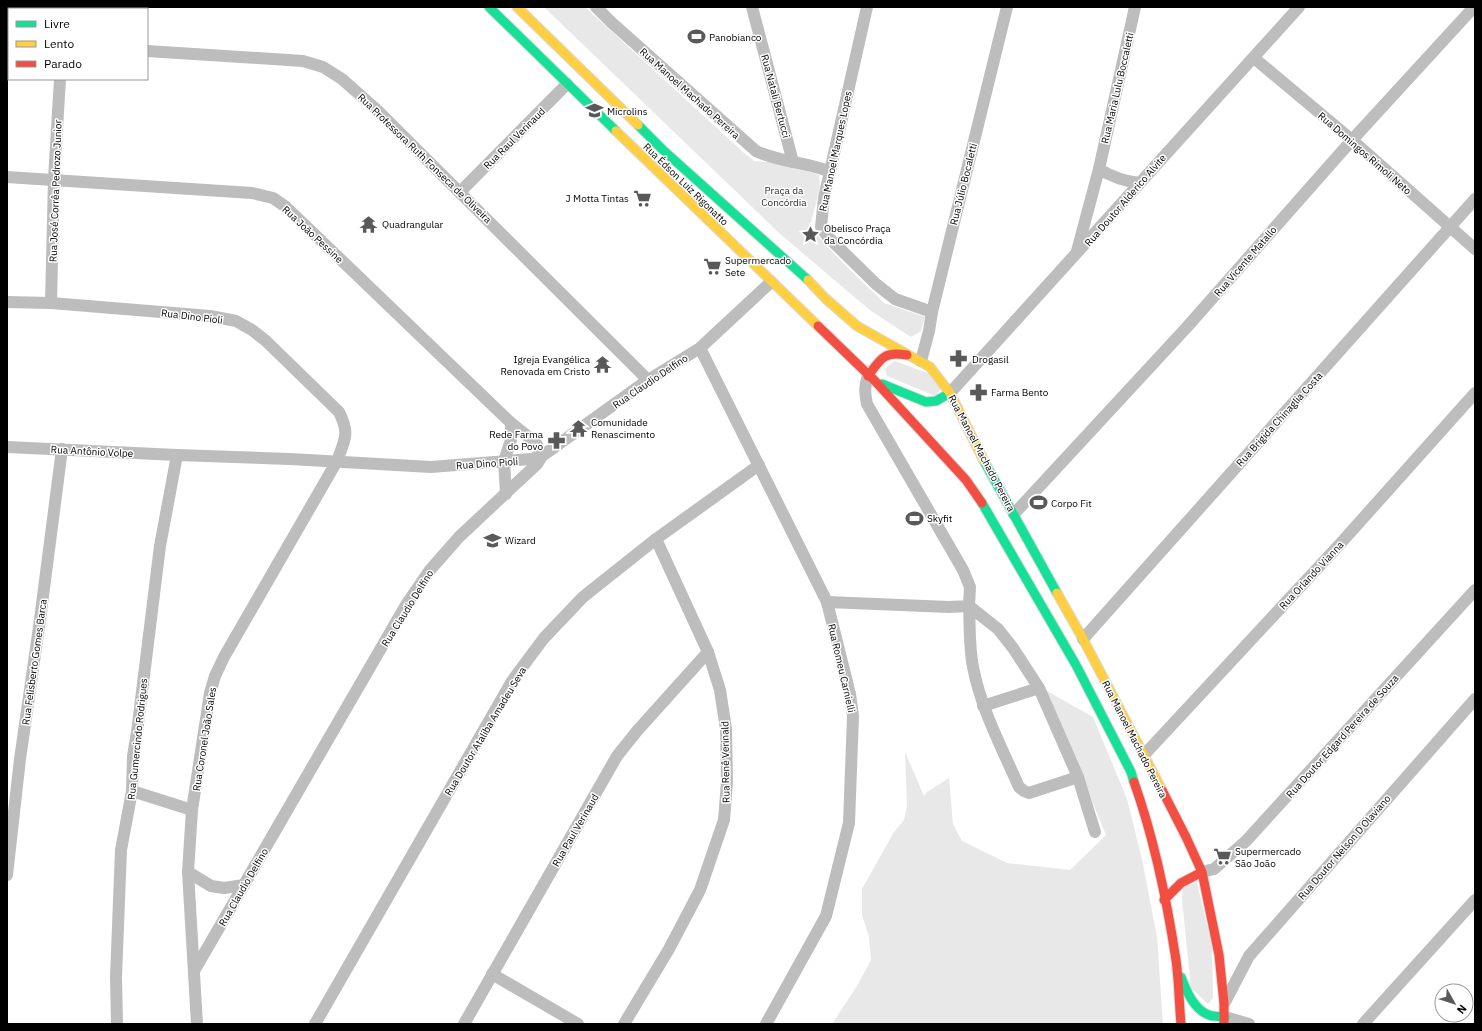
<svg xmlns="http://www.w3.org/2000/svg" width="1482" height="1031" viewBox="0 0 1482 1031" font-family="'IBM Plex Sans',sans-serif">
<style>
.green{fill:#e8e8e8}
.lines{fill:none;stroke-linecap:round;stroke-linejoin:round}
.fast-casing{stroke:#dbdbdb;stroke-width:11}
.slow-casing{stroke:#dbdbdb;stroke-width:11}
.jam-casing{stroke:#dbdbdb;stroke-width:11}
.street{stroke:#bdbdbd;stroke-width:12}
.fast{stroke:#16e098;stroke-width:9}
.slow{stroke:#ffcf43;stroke-width:9}
.jam{stroke:#f24e42;stroke-width:9}
.labels{text-anchor:middle;stroke-width:3;stroke-linejoin:round;paint-order:stroke}
.poi-label{font-size:10px;fill:#000;stroke:#fff;text-anchor:start}
.street-label{font-size:10px;fill:#000;stroke:#fff}
.park-label{font-size:10px;fill:#2d2d2d;stroke:#fff}
</style>
<rect width="100%" height="100%" fill="#fff"/>
<g class="green">
<path d="M7 7H47V9H9V19H7Z"/>
<path d="M544 7H585L744 153 754 161 781 163 819 175 820 187 810 227 838 258 884 303 925 317 921 331 911 337 871 311 779 233Z"/>
<path d="M895 361 930 374 941 389 935 396 887 376 885 370 889 365Z"/>
<path d="M1047 691 1093 717 1127 799 1142 859 1157 937 1163 1024H832L857 986 871 960 869 937 862 915V889L894 832 904 820 907 806 905 752 924 796 927 792 949 778 953 824 962 841 1007 863 1070 870 1106 835Z"/>
<path d="M1197 883 1212 946 1213 998 1208 1004 1191 988 1182 899 1183 887Z"/>
</g>
<g class="lines">
<defs>
<g id="fast">
<path d="M489 7 616 131"/>
<path d="M638 125 663 150 808 280"/>
<path d="M882 384 926 402 936 401 950 393"/>
<path d="M984 461 1057 593"/>
<path d="M982 503 1076 665 1131 772 1134 782"/>
<path d="M1181 977C1186 990 1194 1010 1209 1015 1214 1017 1220 1016 1225 1017"/>
</g>
<g id="slow">
<path d="M517 7 638 125"/>
<path d="M616 131 818 326"/>
<path d="M808 280 825 298 857 326 930 367 950 393 984 461"/>
<path d="M1057 593 1083 639 1162 790"/>
</g>
<g id="jam">
<path d="M818 326 875 381 966 480 982 503"/>
<path d="M868 376C881 358 884 351 907 355"/>
<path d="M1134 782C1154 838 1167 901 1176 960 1179 981 1179 1003 1181 1024"/>
<path d="M1162 790 1186 837 1202 872 1219 955 1224 1003V1024"/>
<path d="M1164 900 1181 883 1202 872"/>
</g>
</defs>
<use href="#fast" class="fast-casing"/>
<use href="#slow" class="slow-casing"/>
<use href="#jam" class="jam-casing"/>
<g class="street">
<path d="M596 7 611 22 756 151C779 162 805 162 828 171L830 170"/>
<path d="M752 7 793 162"/>
<path d="M867 7 824 198 821 227 828 237 876 284 895 299 932 312"/>
<path d="M63 9V7"/>
<path d="M7 44H9"/>
<path d="M147 51 303 61 323 67 342 79 378 111 648 380"/>
<path d="M1254 58 1352 140 1475 249"/>
<path d="M1099 169C1112 177 1123 181 1139 183"/>
<path d="M7 177 252 193 273 198 286 207 511 423 536 443 542 456"/>
<path d="M460 192 567 84"/>
<path d="M1077 251 1099 169 1135 7"/>
<path d="M7 302 51 303 210 316 236 321 252 330 266 341 339 412C350 434 345 439 337 461L224 657 215 676 210 693 192 810 188 872 197 1024"/>
<path d="M51 303 54 179 60 79"/>
<path d="M700 348 827 602 850 694 853 716 849 823 826 916 766 1024"/>
<path d="M921 361 929 331 932 312 1007 7"/>
<path d="M950 393 1299 7"/>
<path d="M7 447 177 455 290 459 431 467 531 459 542 456"/>
<path d="M506 494 504 461 511 440V423"/>
<path d="M1014 514 1187 327 1352 140 1474 7"/>
<path d="M827 602 949 607 969 606 970 587 963 570 867 404C865 394 864 386 868 376"/>
<path d="M1083 639 1475 199"/>
<path d="M983 706 1039 688"/>
<path d="M1144 755 1340 544 1475 393"/>
<path d="M1078 777 1029 793 1024 791 1019 787C1002 748 981 709 973 667 969 647 970 626 969 606L998 629 1013 648 1039 688 1078 777 1095 832"/>
<path d="M132 791 192 810"/>
<path d="M188 872 211 886 224 888 244 885"/>
<path d="M1202 872 1214 869 1246 841 1475 590"/>
<path d="M7 875 20 759 39 627 62 449"/>
<path d="M194 971 406 605 430 570 459 537 537 464 542 456 648 380 700 348 771 282"/>
<path d="M492 974 578 1024"/>
<path d="M1225 1002 1249 956 1475 699"/>
<path d="M1225 1017 1249 1024"/>
<path d="M117 1024 116 977 121 850 132 791 133 756 137 732 160 546 177 455"/>
<path d="M315 1024 512 681 544 638 583 597 656 539 759 465"/>
<path d="M464 1024 617 756 637 731 708 652"/>
<path d="M624 1024 669 949 700 890 724 820 727 782 726 729 720 690 708 652 656 539"/>
<path d="M1363 1024 1475 900"/>
</g>
<use href="#fast" class="fast"/>
<use href="#slow" class="slow"/>
<use href="#jam" class="jam"/>
</g>
<defs>
<symbol id="stadium-bare" viewBox="-9 -9 18 18"><path d="M0-5a6.5 5 0 1 0 0 10a6.5 5 0 1 0 0-10ZM-3.5-1.8h7v3.6h-7Z" fill="#595959" stroke="#fff" stroke-width="2.5" paint-order="stroke"/></symbol>
<symbol id="university-bare" viewBox="-9 -9 18 18"><path d="M0-5L7-2L0 1L-7-2ZM-4 1L0 2.5L4 1V4Q0 6-4 4Z" fill="#595959" stroke="#fff" stroke-width="2.5" paint-order="stroke"/></symbol>
<symbol id="supermarket-bare" viewBox="-9 -9 18 18"><path d="M-6-5.5h2.5l.6 2H6L4.5 2H-2.5L-4.4-4H-6ZM-1.5 3.2a1.3 1.3 0 1 0 .1 0ZM3 3.2a1.3 1.3 0 1 0 .1 0Z" fill="#595959" stroke="#fff" stroke-width="2.5" paint-order="stroke"/></symbol>
<symbol id="temple-bare" viewBox="-9 -9 18 18"><path d="M0-6L5-2H3V0L6.5 2.5H4V6H1.5V3h-3V6H-4V2.5H-6.5L-3 0V-2H-5Z" fill="#595959" stroke="#fff" stroke-width="2.5" paint-order="stroke"/></symbol>
<symbol id="sight-bare" viewBox="-9 -9 18 18"><path d="M0-6L1.8-2.2L6-1.7L2.9 1.2L3.7 5.4L0 3.3L-3.7 5.4L-2.9 1.2L-6-1.7L-1.8-2.2Z" fill="#595959" stroke="#fff" stroke-width="2.5" paint-order="stroke"/></symbol>
<symbol id="pharmacy-bare" viewBox="-9 -9 18 18"><path d="M-2-6h4v4h4v4h-4v4h-4v-4h-4v-4h4Z" fill="#595959" stroke="#fff" stroke-width="2.5" paint-order="stroke"/></symbol>
<symbol id="school-bare" viewBox="-9 -9 18 18"><path d="M0-5L7-2L0 1L-7-2ZM-4 1L0 2.5L4 1V4Q0 6-4 4Z" fill="#595959" stroke="#fff" stroke-width="2.5" paint-order="stroke"/></symbol>
</defs>
<g fill-rule="evenodd">
<use href="#stadium-bare" x="684" y="24" width="25" height="25"/>
<use href="#university-bare" x="582" y="98" width="25" height="25"/>
<use href="#supermarket-bare" x="630" y="186" width="25" height="25"/>
<use href="#temple-bare" x="356" y="212" width="25" height="25"/>
<use href="#sight-bare" x="798" y="222" width="25" height="25"/>
<use href="#supermarket-bare" x="700" y="254" width="25" height="25"/>
<use href="#pharmacy-bare" x="946" y="346" width="25" height="25"/>
<use href="#temple-bare" x="590" y="352" width="25" height="25"/>
<use href="#pharmacy-bare" x="966" y="380" width="25" height="25"/>
<use href="#temple-bare" x="566" y="416" width="25" height="25"/>
<use href="#pharmacy-bare" x="544" y="428" width="25" height="25"/>
<use href="#stadium-bare" x="1026" y="490" width="25" height="25"/>
<use href="#stadium-bare" x="902" y="506" width="25" height="25"/>
<use href="#school-bare" x="480" y="528" width="25" height="25"/>
<use href="#supermarket-bare" x="1210" y="844" width="25" height="25"/>
</g>
<g class="labels">
<g class="poi-label">
<text x="709" y="41">Panobianco</text>
<text x="607" y="115">Microlins</text>
<text x="629" y="202" text-anchor="end">J Motta Tintas</text>
<text x="382" y="228">Quadrangular</text>
<text x="824" y="232">Obelisco Praça<tspan x="824" dy="12">da Concórdia</tspan></text>
<text x="725" y="264">Supermercado<tspan x="725" dy="12">Sete</tspan></text>
<text x="590" y="363" text-anchor="end">Igreja Evangélica<tspan x="590" dy="12">Renovada em Cristo</tspan></text>
<text x="972" y="363">Drogasil</text>
<text x="991" y="396">Farma Bento</text>
<text x="591" y="426">Comunidade<tspan x="591" dy="12">Renascimento</tspan></text>
<text x="543" y="438" text-anchor="end">Rede Farma<tspan x="543" dy="12">do Povo</tspan></text>
<text x="1051" y="507">Corpo Fit</text>
<text x="927" y="522">Skyfit</text>
<text x="505" y="544">Wizard</text>
<text x="1235" y="855">Supermercado<tspan x="1235" dy="12">São João</tspan></text>
</g>
<g class="street-label">
<text transform="translate(1117 88) rotate(-77)" y="4">Rua Maria Lulu Boccaletti</text>
<text transform="translate(690 93) rotate(42)" y="4">Rua Manoel Machado Pereira</text>
<text transform="translate(776 96) rotate(75)" y="4">Rua Natali Bertucci</text>
<text transform="translate(514 138) rotate(-45)" y="4">Rua Raul Verinaud</text>
<text transform="translate(835 151) rotate(-78)" y="4">Rua Manoel Marques Lopes</text>
<text transform="translate(1365 153) rotate(41)" y="4">Rua Domingos Rímoli Neto</text>
<text transform="translate(425 158) rotate(44)" y="4">Rua Professora Ruth Fonseca de Oliveira</text>
<text transform="translate(686 184) rotate(44)" y="4">Rua Édson Luiz Rigonatto</text>
<text transform="translate(963 184) rotate(-76)" y="4">Rua Júlio Bocaletti</text>
<text transform="translate(55 191) rotate(-88)" y="4">Rua José Corrêa Pedrozo Junior</text>
<text transform="translate(1125 200) rotate(-49)" y="4">Rua Doutor Alderico Alvite</text>
<text transform="translate(313 234) rotate(43)" y="4">Rua João Pessine</text>
<text transform="translate(1245 261) rotate(-49)" y="4">Rua Vicente Matallo</text>
<text transform="translate(192 316) rotate(7)" y="4">Rua Dino Pioli</text>
<text transform="translate(650 381) rotate(-34)" y="4">Rua Claudio Delfino</text>
<text transform="translate(1279 419) rotate(-48)" y="4">Rua Brigida Chinaglia Costa</text>
<text transform="translate(92 451) rotate(3)" y="4">Rua Antônio Volpe</text>
<text transform="translate(982 453) rotate(62)" y="4">Rua Manoel Machado Pereira</text>
<text transform="translate(487 463) rotate(-4)" y="4">Rua Dino Pioli</text>
<text transform="translate(1311 575) rotate(-47)" y="4">Rua Orlando Vianna</text>
<text transform="translate(407 608) rotate(-58)" y="4">Rua Claudio Delfino</text>
<text transform="translate(34 662) rotate(-82)" y="4">Rua Felisberto Gomes Barca</text>
<text transform="translate(842 668) rotate(77)" y="4">Rua Romeu Carnielli</text>
<text transform="translate(485 731) rotate(-59)" y="4">Rua Doutor Ataliba Amadeu Seva</text>
<text transform="translate(1342 736) rotate(-48)" y="4">Rua Doutor Edgard Pereira de Souza</text>
<text transform="translate(137 739) rotate(-84)" y="4">Rua Gumercindo Rodrigues</text>
<text transform="translate(204 739) rotate(-81)" y="4">Rua Coronel João Sales</text>
<text transform="translate(1135 739) rotate(63)" y="4">Rua Manoel Machado Pereira</text>
<text transform="translate(725 762) rotate(-91)" y="4">Rua Renê Verinald</text>
<text transform="translate(575 830) rotate(-60)" y="4">Rua Paul Verinaud</text>
<text transform="translate(1344 847) rotate(-49)" y="4">Rua Doutor Nelson D Olaviano</text>
<text transform="translate(243 887) rotate(-60)" y="4">Rua Claudio Delfino</text>
</g>
<g class="park-label">
<text x="784" y="194">Praça da<tspan x="784" dy="12">Concórdia</tspan></text>
</g>
</g>
<rect width="1482" height="1031" fill="none" stroke="#000000" stroke-width="16"/>
<rect x="8" y="8" width="140" height="72" fill="#ffffff" stroke="#999999"/>
<rect x="16" y="21" width="20" height="6" fill="#16e098" stroke="#999999"/>
<text x="44" y="28" font-size="12" fill="#000000">Livre</text>
<rect x="16" y="41" width="20" height="6" fill="#ffcf43" stroke="#999999"/>
<text x="44" y="48" font-size="12" fill="#000000">Lento</text>
<rect x="16" y="61" width="20" height="6" fill="#f24e42" stroke="#999999"/>
<text x="44" y="68" font-size="12" fill="#000000">Parado</text>
<g transform="translate(1454 1003) rotate(129)"><circle r="19" fill="#ffffff" stroke="#999999"/>
<path d="M0-3L7 15L0 10L-7 15Z" fill="#595959"/>
<text y="-6" font-size="11" font-weight="bold" text-anchor="middle" fill="#000000">N</text>
</g>
</svg>
